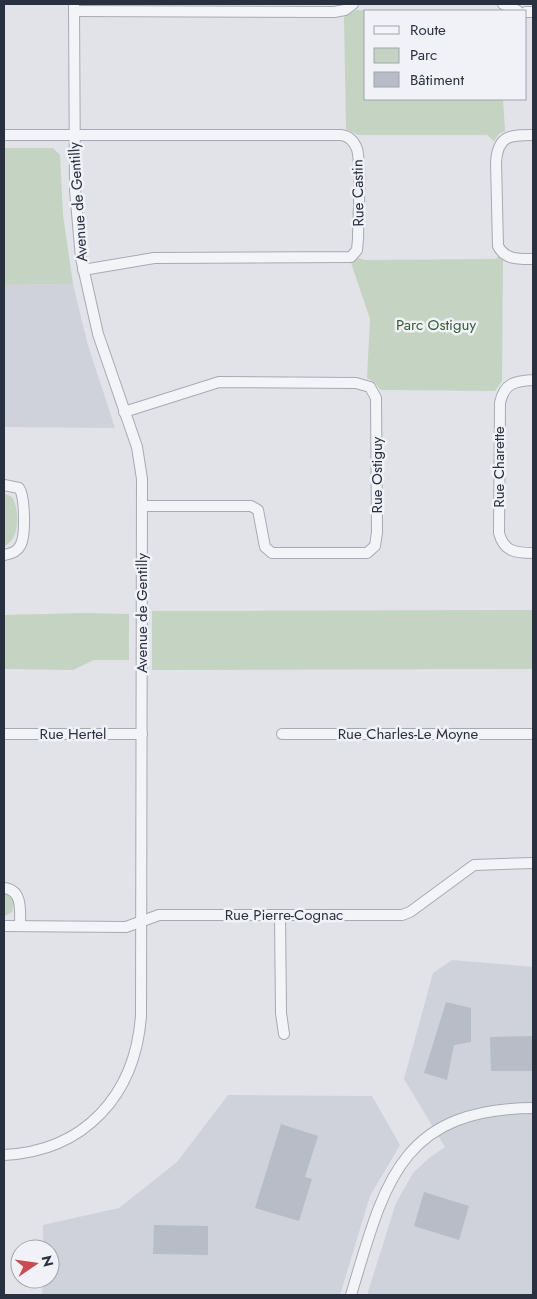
<svg xmlns="http://www.w3.org/2000/svg" width="537" height="1299" viewBox="0 0 537 1299" font-family="Jost,sans-serif">
<style>
.built{fill:#cfd2db}
.green{fill:#c5d3c2}
.building{fill:#b8bcc6}
.lines{fill:none;stroke-linecap:round;stroke-linejoin:round}
.street-casing{stroke:#a6aab3;stroke-width:12}
.street{stroke:#f3f4f7;stroke-width:10}
.labels{text-anchor:middle;stroke-width:5;stroke-linejoin:round;paint-order:stroke}
.street-label{font-size:15px;fill:#293040;stroke:#f0f2f7}
.park-label{font-size:15px;fill:#3b5c37;stroke:#f0f2f7}
</style>
<rect width="100%" height="100%" fill="#e1e3e9"/>
<g class="built">
<path d="M73 284 87 342 115 428 4 427V285Z"/>
<path d="M452 960 533 967V1295H367L396 1203 413 1173 429 1158 445 1147 404 1079 433 973Z"/>
<path d="M228 1095 372 1096 400 1145 370 1196 340 1295H42L43 1279H50V1249H43V1225L119 1208 177 1162Z"/>
</g>
<g class="green">
<path d="M356 10 393 11H366V99H503L505 131 499 134 494 141 487 135H358L346 129 344 17Z"/>
<path d="M4 148H53L60 155 63 215 73 284 4 285Z"/>
<path d="M498 255 503 260 502 381 495 391 381 390 374 382 367 378 370 319 351 263 359 258 365 260 496 259Z"/>
<path d="M4 493 12 497C20 510 20 541 4 546Z"/>
<path d="M533 610V669L152 670V611Z"/>
<path d="M86 613 129 614V660H94L73 670 4 669V615Z"/>
<path d="M4 893 10 895 14 903 12 912 5 916Z"/>
</g>
<g class="building">
<path d="M446 1002 471 1008V1042L454 1045 447 1080 424 1073Z"/>
<path d="M533 1036V1071H491L490 1037Z"/>
<path d="M281 1124 318 1136 305 1177 312 1179 299 1221 255 1208Z"/>
<path d="M424 1192 469 1206 459 1240 414 1226Z"/>
<path d="M154 1225 208 1226V1255L153 1254Z"/>
</g>
<g class="lines">
<defs>
<g id="street">
<path d="M503 4 518 11"/>
<path d="M74 11 334 12 345 10 353 4"/>
<path d="M526 12H533"/>
<path d="M4 135H341C349 136 354 141 357 149 362 168 358 217 358 239L357 250 351 257 154 258 83 270"/>
<path d="M533 135C510 135 498 135 496 162L498 246C505 260 519 259 533 259"/>
<path d="M533 380C515 381 504 383 500 403L499 533C504 552 516 553 533 553"/>
<path d="M124 412 219 382 356 383 370 387 376 398 377 532 375 546 367 553H272L265 547 258 510 251 506H143"/>
<path d="M4 485 19 488C25 496 26 537 20 546 17 552 10 554 4 555"/>
<path d="M4 734H142"/>
<path d="M282 734H533"/>
<path d="M4 888C23 890 20 911 20 925"/>
<path d="M280 915 281 1013 284 1034"/>
<path d="M4 926 126 927 159 915H402L410 912 474 865 533 863"/>
<path d="M4 1155C85 1151 135 1095 141 1016L142 479 137 447 98 334 81 258 75 190 74 4"/>
<path d="M351 1295C384 1186 398 1109 533 1108"/>
</g>
</defs>
<use href="#street" class="street-casing"/>
<use href="#street" class="street"/>
</g>
<g class="labels">
<g class="street-label">
<text transform="translate(358 193) rotate(-91)" y="5">Rue Castin</text>
<text transform="translate(78 202) rotate(-94)" y="5">Avenue de Gentilly</text>
<text transform="translate(499 467) rotate(-90)" y="5">Rue Charette</text>
<text transform="translate(377 475) rotate(-90)" y="5">Rue Ostiguy</text>
<text transform="translate(142 613) rotate(-90)" y="5">Avenue de Gentilly</text>
<text x="73" y="739">Rue Hertel</text>
<text x="408" y="739">Rue Charles-Le Moyne</text>
<text x="284" y="920">Rue Pierre-Cognac</text>
</g>
<g class="park-label">
<text x="436" y="330">Parc Ostiguy</text>
</g>
</g>
<rect width="537" height="1299" fill="none" stroke="#293040" stroke-width="10"/>
<rect x="364" y="10" width="162" height="90" fill="#f0f2f7" stroke="#a0a4ae"/>
<rect x="374" y="26" width="25" height="8" fill="#f3f4f7" stroke="#a0a4ae"/>
<text x="410" y="35" font-size="15" fill="#293040">Route</text>
<rect x="374" y="48" width="25" height="15" fill="#c5d3c2" stroke="#a0a4ae"/>
<text x="410" y="60" font-size="15" fill="#293040">Parc</text>
<rect x="374" y="72" width="25" height="15" fill="#b8bcc6" stroke="#a0a4ae"/>
<text x="410" y="85" font-size="15" fill="#293040">Bâtiment</text>
<g transform="translate(35 1264) rotate(77)"><circle r="24" fill="#f0f2f7" stroke="#a0a4ae"/>
<path d="M0-4L9 19L0 12L-9 19Z" fill="#cb4951"/>
<text y="-8" font-size="14" font-weight="bold" text-anchor="middle" fill="#293040">N</text>
</g>
</svg>
